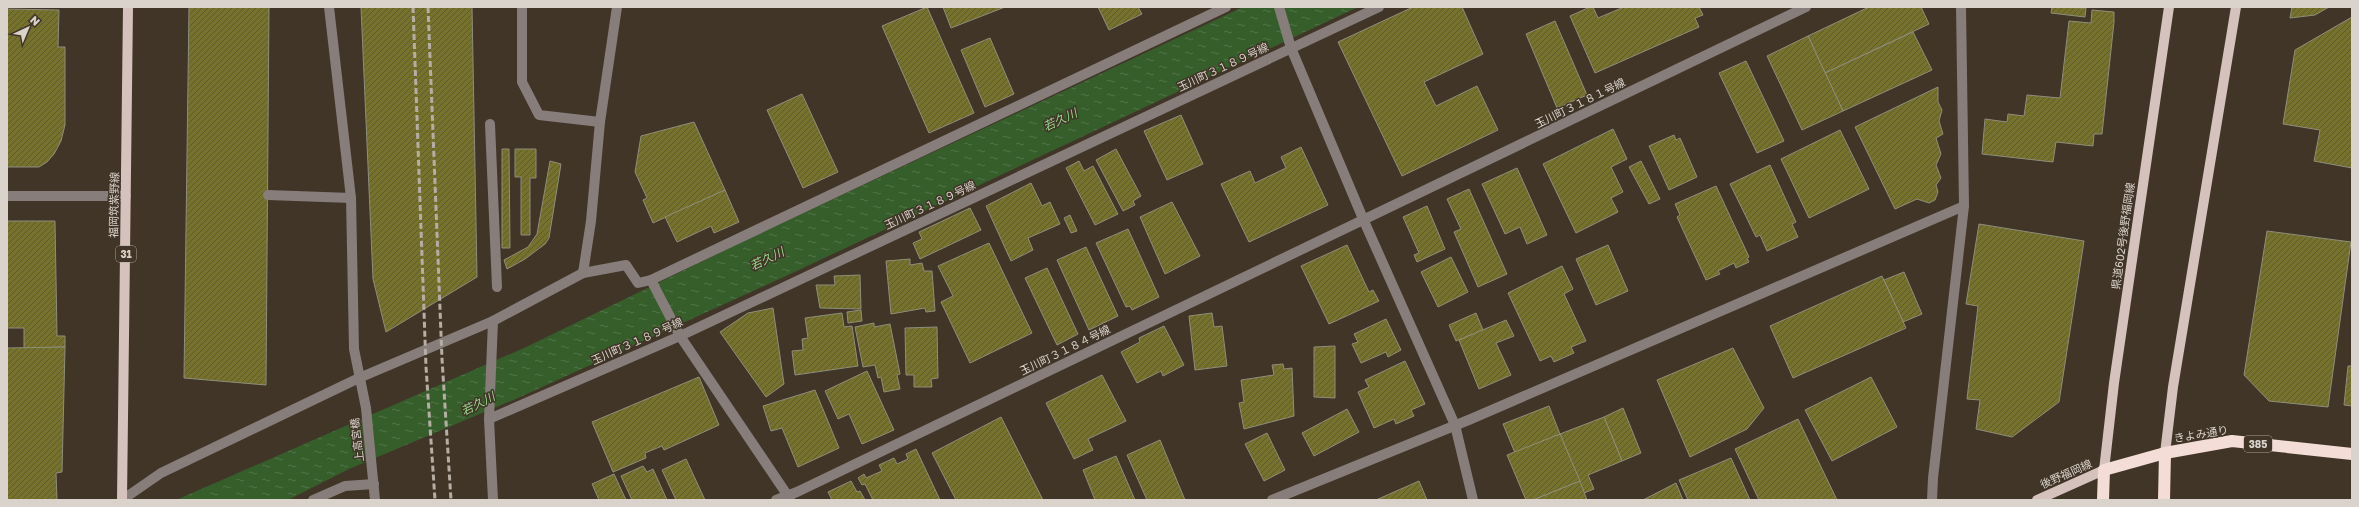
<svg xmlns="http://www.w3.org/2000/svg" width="2359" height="507" viewBox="0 0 2359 507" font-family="'Golos Text','Noto Sans JP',sans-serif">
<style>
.water{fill:url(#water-ripples)}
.building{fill:url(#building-hatch);stroke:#8f8e7b}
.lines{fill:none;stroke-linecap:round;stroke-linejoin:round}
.minor{stroke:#877d7a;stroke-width:10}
.major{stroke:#d5c2bc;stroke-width:10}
.highway{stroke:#f4ddd6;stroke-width:12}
.rail{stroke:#b6aea4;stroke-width:3;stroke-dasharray:6 3;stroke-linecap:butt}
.labels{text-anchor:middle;stroke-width:3;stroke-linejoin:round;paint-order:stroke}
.shield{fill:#413528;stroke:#aca49a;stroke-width:1}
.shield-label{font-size:10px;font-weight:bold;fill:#dad3cb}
.street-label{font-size:11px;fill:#dad3cb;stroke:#413528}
.water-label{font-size:12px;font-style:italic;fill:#96d488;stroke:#413528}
</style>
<defs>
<pattern id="water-ripples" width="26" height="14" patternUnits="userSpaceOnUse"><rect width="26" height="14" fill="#355e2b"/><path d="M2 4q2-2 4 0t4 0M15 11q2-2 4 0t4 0" fill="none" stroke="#527448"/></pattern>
<pattern id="building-hatch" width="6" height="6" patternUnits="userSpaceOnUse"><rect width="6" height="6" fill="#76712b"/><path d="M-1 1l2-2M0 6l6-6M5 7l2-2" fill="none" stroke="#5e5a33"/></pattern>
</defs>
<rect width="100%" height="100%" fill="#413528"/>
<path class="water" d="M1243 7H1358L786 276 518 398 349 469 288 500H176L524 348 765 231Z"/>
<g class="building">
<path d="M189 7H269L266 385 184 378Z"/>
<path d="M361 7H472L477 277 386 332 373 279Z"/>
<path d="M927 7 974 113 929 133 882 26Z"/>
<path d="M943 7H1005L951 28Z"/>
<path d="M1098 7H1138L1142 14 1109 30Z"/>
<path d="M1413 7H1462L1483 54 1424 82 1436 106 1477 86 1498 130 1402 176 1338 42Z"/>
<path d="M1590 7H1593L1598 18 1624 7H1699L1703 15 1695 18 1699 27 1595 73 1570 16Z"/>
<path d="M1869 7H1921L1929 24 1825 73 1808 36Z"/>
<path d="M2052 7 2086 8 2085 17 2051 13Z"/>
<path d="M2292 7H2329L2315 15 2290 18Z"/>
<path d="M7 9 59 10 58 47H65V125L61 141 54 154 47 162 39 167H7Z"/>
<path d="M2092 10 2114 12V22L2102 134H2094L2093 146 2056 142 2053 162 1982 154 1985 119 2007 122 2008 114 2024 116 2027 95 2060 98 2069 21 2091 23Z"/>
<path d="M2352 17V168L2314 161 2320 130 2283 124 2295 50Z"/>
<path d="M1555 21 1587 95 1557 108 1526 34Z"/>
<path d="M1913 32 1932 70 1843 111 1825 73Z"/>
<path d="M1808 36 1843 111 1802 130 1767 56Z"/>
<path d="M990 38 1014 94 985 107 961 50Z"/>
<path d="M1746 61 1784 141 1757 153 1719 73Z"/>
<path d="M1938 87V102L1942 110 1939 121 1943 134 1936 138 1941 154 1936 165 1941 178 1936 185 1938 192 1935 200 1929 203 1917 199 1895 209 1855 127Z"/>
<path d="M802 94 838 172 803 188 767 110Z"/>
<path d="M1181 115 1203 164 1167 180 1144 131Z"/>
<path d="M694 122 725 190 653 223 643 200 647 198 635 172 641 136Z"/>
<path d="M1613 129 1627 159 1611 167 1623 192 1611 198 1618 212 1576 233 1543 164Z"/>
<path d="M1840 130 1869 189 1809 218 1781 159Z"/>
<path d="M1674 135 1676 140 1680 138 1697 177 1669 190 1649 146Z"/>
<path d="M1301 147 1328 205 1249 242 1221 184 1250 171 1255 183 1286 168 1281 157Z"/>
<path d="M502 149H509L510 248H502Z"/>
<path d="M515 149H536V178H530V235H521V177H515Z"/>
<path d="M1116 149 1141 196 1133 201 1135 205 1123 211 1096 160Z"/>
<path d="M550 161 561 164 549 238 545 244 525 259 507 269 504 260 528 247 537 234Z"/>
<path d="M1079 161 1084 171 1093 166 1118 214 1095 225 1066 168Z"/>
<path d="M1641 161 1660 199 1649 204 1629 167Z"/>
<path d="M1770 165 1796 222 1792 224 1798 237 1767 251 1760 235 1756 237 1730 184Z"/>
<path d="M1517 168 1547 235 1527 244 1520 227 1505 234 1482 184Z"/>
<path d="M1031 183 1042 206 1050 202 1060 224 1028 238 1033 250 1011 261 986 206Z"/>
<path d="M1716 186 1749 257 1747 258 1749 262 1736 268 1734 263 1718 271 1720 274 1706 280 1677 217 1680 215 1675 204Z"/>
<path d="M1469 189 1507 274 1478 287 1454 232 1461 229 1447 199Z"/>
<path d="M725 190 739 222 714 233 711 226 677 242 665 217Z"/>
<path d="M1172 202 1200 256 1165 274 1140 217Z"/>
<path d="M1427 206 1445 249 1417 262 1414 255 1419 253 1403 217Z"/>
<path d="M970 208 981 230 920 259 913 243 922 239 919 232Z"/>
<path d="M1070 215 1077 231 1071 233 1064 218Z"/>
<path d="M7 221H55L57 336H65V347L24 348V328H7Z"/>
<path d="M1979 224 2084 241 2059 402 2012 437 1976 429 1980 400 1967 399 1978 306 1966 304Z"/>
<path d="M1128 229 1159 297 1132 310 1130 306 1126 307 1096 243Z"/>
<path d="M2267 231 2351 242 2328 407 2269 401 2244 375Z"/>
<path d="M989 243 1032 333 970 363 941 302 953 296 938 266Z"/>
<path d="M1347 245 1369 292 1373 290 1379 301 1329 324 1301 266Z"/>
<path d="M1608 245 1628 291 1596 305 1576 259Z"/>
<path d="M1086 247 1118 316 1089 330 1057 260Z"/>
<path d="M1451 257 1468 292 1438 307 1421 272Z"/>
<path d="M910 259V265L922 263 924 271H932L935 311 926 312 925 308 891 314 886 261Z"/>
<path d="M1562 266 1573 289 1564 294 1586 341 1571 347 1574 353 1554 362 1551 356 1540 361 1508 293Z"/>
<path d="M1047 268 1078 334 1057 345 1025 278Z"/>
<path d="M1904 272 1922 314 1903 322 1884 280Z"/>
<path d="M860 275 861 309 820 308 816 285H835L834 276Z"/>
<path d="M1882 276 1906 328 1793 378 1770 326Z"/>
<path d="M773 308 784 384 766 397 720 332 748 313Z"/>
<path d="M861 310 862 321 848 323 847 312Z"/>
<path d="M842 313 844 327 852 326 858 366 795 375 792 351 803 350 802 339 808 338 805 318Z"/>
<path d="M1212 313 1214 327 1222 326 1227 366 1195 370 1189 316Z"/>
<path d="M1476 313 1483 330 1456 341 1449 325Z"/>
<path d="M1386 319 1401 350 1388 357 1386 352 1361 363 1352 344 1358 342 1354 334Z"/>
<path d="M1506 320 1514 336 1496 343 1511 375 1479 389 1459 340Z"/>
<path d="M874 323V327L890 324 900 374 897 375 900 389 884 392 881 377 878 378 875 365 863 367 855 327Z"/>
<path d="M1164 326 1184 365 1163 376 1161 371 1137 383 1121 352 1140 342 1139 338Z"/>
<path d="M937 327 938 378 931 379 932 387H914V375H906L905 328Z"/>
<path d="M1335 346V398L1314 397V347Z"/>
<path d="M65 347 62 472 56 473 57 500H7V348Z"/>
<path d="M1733 348 1764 408 1747 429 1690 457 1657 380Z"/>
<path d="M1405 361 1425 404 1411 410 1414 416 1396 424 1394 419 1374 428 1358 392 1369 387 1365 380Z"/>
<path d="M1283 364 1284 369 1292 368 1294 416 1244 429 1239 403 1244 402 1241 380 1274 375 1272 365Z"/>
<path d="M2348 366H2352V406L2344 405Z"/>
<path d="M867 371 894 430 862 444 849 414 838 419 825 391Z"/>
<path d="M1102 375 1126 421 1088 439 1093 450 1074 459 1046 403Z"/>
<path d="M699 377 719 425 664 450 662 446 645 453 646 458 613 472 592 422Z"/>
<path d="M1871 377 1897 427 1832 461 1805 410Z"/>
<path d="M815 390 839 448 798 467 782 428 771 431 763 406Z"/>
<path d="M1549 406 1560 434 1515 453 1503 424Z"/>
<path d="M1623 408 1641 453 1622 461 1604 417Z"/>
<path d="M1347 409 1359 432 1314 456 1302 433Z"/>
<path d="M1001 417 1043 500H956L932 453Z"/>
<path d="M1604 417 1622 461 1588 475 1594 489 1584 493 1560 434Z"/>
<path d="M1798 419 1837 500H1759L1735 449Z"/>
<path d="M1267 433 1285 470 1264 481 1245 444Z"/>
<path d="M1560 434 1580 481 1533 500H1526L1507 455Z"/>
<path d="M1160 440 1185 500H1147L1127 455Z"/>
<path d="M916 449 940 500H873L865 484 862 485 858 478 864 474 866 478 882 471 879 465 894 458 897 464 908 459 906 454Z"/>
<path d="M1116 456 1135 500H1095L1083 470Z"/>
<path d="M1731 458 1750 500H1688L1679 480Z"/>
<path d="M686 459 705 500H676L662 470Z"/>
<path d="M643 466 647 472 653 469 667 500H632L621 476Z"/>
<path d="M614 474 626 500H599L592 484Z"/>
<path d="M851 481 857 492 860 491 865 500H832L828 492Z"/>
<path d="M1419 481 1427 500H1376Z"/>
<path d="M1580 481 1587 500H1533Z"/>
<path d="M1676 483 1683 500H1643Z"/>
</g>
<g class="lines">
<g class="minor">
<path d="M329 7 351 198 354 349 366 408 375 500"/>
<path d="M522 7V82L539 115 600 122"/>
<path d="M1279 7 1291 48 1364 221 1455 425 1473 500"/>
<path d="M490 124 497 287"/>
<path d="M268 195 351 198"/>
<path d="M7 196H126"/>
<path d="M583 273 591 221 600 122 617 7"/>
<path d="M651 280 680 336 790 499"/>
<path d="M493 321 489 419 493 500"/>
<path d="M489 419 680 336 1379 7"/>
<path d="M122 500 161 473 359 378 493 321 583 273 626 265 638 283 651 280 1226 7"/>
<path d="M313 500 345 486 374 484"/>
<path d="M776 500 797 492 1806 7"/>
<path d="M1272 500 1471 419 1964 206"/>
<path d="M1932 500 1933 478 1964 206 1961 7"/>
</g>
<g class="major">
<path d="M2165 453 2173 387 2236 7"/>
<path d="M122 500 128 7"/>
<path d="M2037 500 2104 470 2114 383 2169 7"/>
</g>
<g class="highway">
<path d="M2103 500 2104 470 2165 453 2232 441 2352 454"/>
<path d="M2164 500 2165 453"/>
</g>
<g class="rail">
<path d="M413 7 426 367 435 500"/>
<path d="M428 7 442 359 451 500"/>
</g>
</g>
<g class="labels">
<g class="shield">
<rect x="116" y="246" width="20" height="16" rx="3"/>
<rect x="2244" y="436" width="28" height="16" rx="3"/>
</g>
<g class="shield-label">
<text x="126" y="258">31</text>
<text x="2258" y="448">385</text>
</g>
<g class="street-label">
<text transform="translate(1223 67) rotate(-25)" y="4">玉川町３１８９号線</text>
<text transform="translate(1580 103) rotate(-26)" y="4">玉川町３１８１号線</text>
<text transform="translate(114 205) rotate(-89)" y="4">福岡筑紫野線</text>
<text transform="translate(930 205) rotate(-25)" y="4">玉川町３１８９号線</text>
<text transform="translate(2123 236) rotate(-82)" y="4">県道602号後野福岡線</text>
<text transform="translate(637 341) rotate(-24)" y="4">玉川町３１８９号線</text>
<text transform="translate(1065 350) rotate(-26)" y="4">玉川町３１８４号線</text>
<text transform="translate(2201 434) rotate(-9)" y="4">きよみ通り</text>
<text transform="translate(357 440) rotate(-97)" y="4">上高宮橋</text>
<text transform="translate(2066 474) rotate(-24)" y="4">後野福岡線</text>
</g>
<g class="water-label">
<text transform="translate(1060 120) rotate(-25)" y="4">若久川</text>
<text transform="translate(767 259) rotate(-26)" y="4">若久川</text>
<text transform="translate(478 404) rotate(-27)" y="4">若久川</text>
</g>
</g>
<rect width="2359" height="507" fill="none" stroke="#dad3cb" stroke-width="16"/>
<g transform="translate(28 28) rotate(44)" stroke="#413528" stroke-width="3" paint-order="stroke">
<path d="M0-3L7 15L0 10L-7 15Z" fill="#dad3cb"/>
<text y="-6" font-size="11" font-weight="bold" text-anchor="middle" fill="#dad3cb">N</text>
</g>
</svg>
